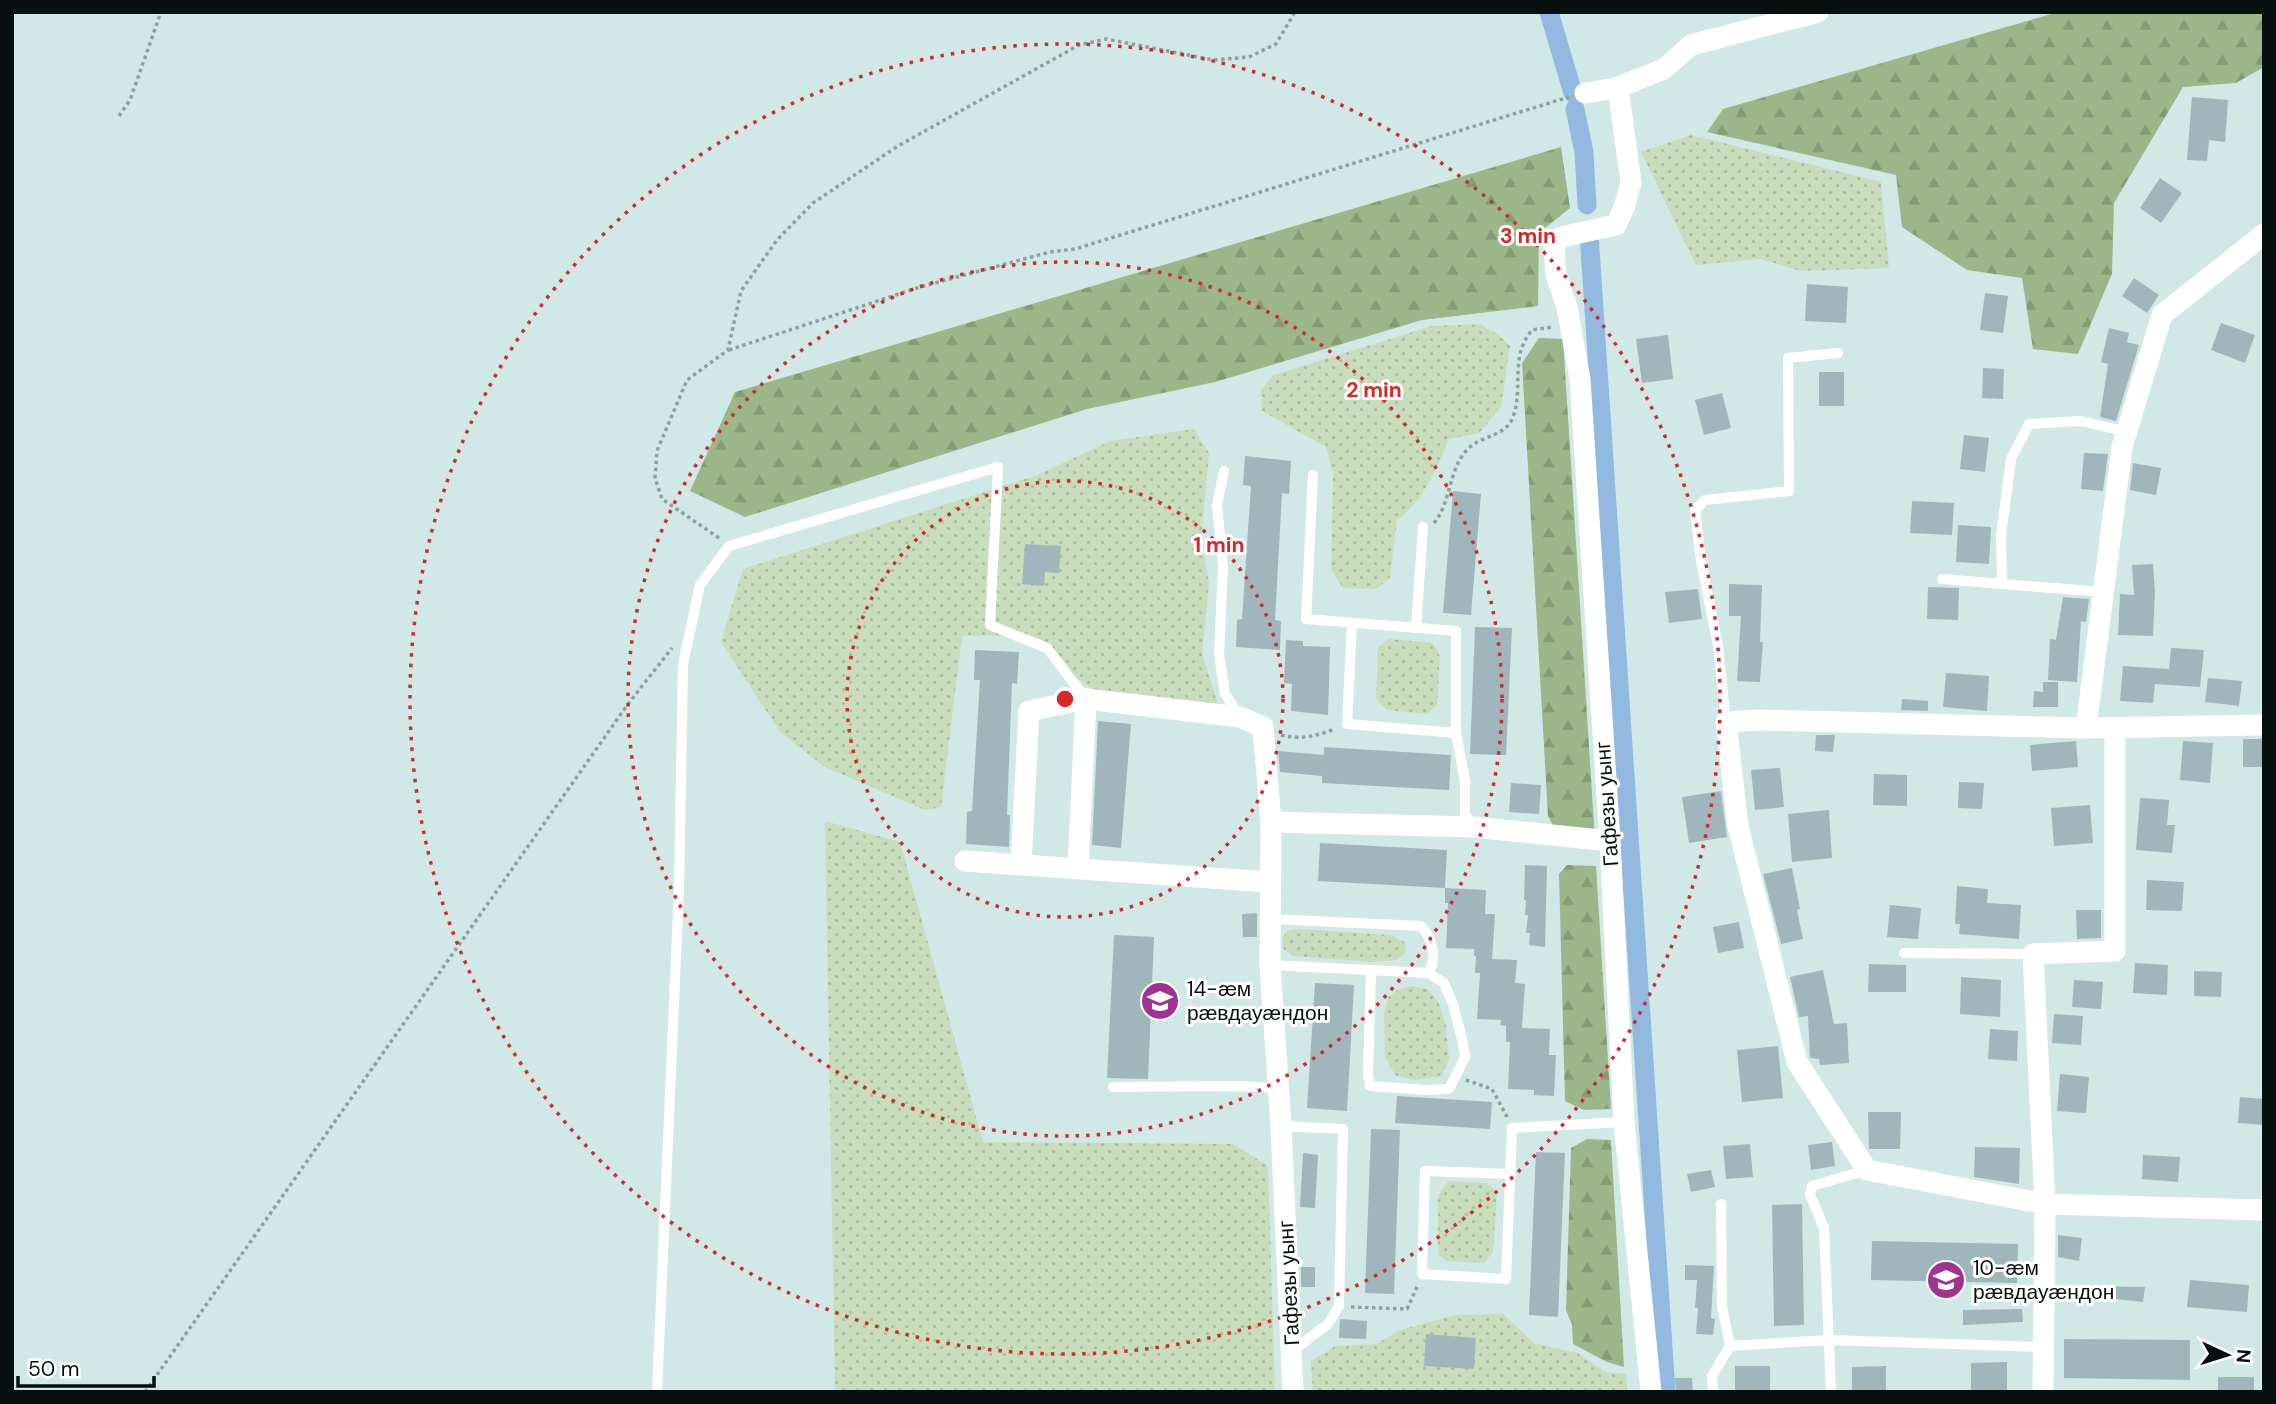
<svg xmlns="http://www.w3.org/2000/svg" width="2276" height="1404" viewBox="0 0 2276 1404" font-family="'DM Sans',sans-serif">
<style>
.grass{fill:url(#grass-dots)}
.forest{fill:url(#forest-firs)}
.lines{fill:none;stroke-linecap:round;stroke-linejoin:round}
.canal{stroke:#92bae0;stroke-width:19}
.building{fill:#a0b6bd}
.path{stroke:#8da09f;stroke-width:3.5;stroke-dasharray:3.5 3.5;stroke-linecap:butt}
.service{stroke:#fff;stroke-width:10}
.minor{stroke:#fff;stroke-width:21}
.ring{fill:none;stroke:#d62828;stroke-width:3.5;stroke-dasharray:3.5 7}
.labels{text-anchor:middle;stroke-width:6;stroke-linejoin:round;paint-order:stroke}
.street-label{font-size:21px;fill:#07100f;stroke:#fff}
.poi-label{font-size:21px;fill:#07100f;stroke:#fff;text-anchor:start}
.centre{fill:#d62828;stroke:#fff;stroke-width:3.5}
.ring-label{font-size:21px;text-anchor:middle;font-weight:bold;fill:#d62828;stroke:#fff;stroke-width:6;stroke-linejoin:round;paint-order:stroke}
</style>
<defs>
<pattern id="grass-dots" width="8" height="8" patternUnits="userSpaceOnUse" patternTransform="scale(1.75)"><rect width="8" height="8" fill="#c8ddbb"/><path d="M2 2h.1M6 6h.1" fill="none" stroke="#aabda0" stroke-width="1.8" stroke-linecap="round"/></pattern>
<pattern id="forest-firs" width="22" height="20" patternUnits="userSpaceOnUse" patternTransform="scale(1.75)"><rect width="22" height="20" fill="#9bb78a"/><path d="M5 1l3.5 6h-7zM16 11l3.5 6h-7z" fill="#849c76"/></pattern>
</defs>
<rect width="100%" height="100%" fill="#d0e9e7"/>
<g class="grass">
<path d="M1691 135 1881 182 1889 268 1801 271 1760 259 1696 265 1641 152Z"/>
<path d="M1480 324 1500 336 1510 346 1501 407 1479 433 1449 439C1436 470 1424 500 1397 520L1390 578 1376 589 1343 588 1331 569 1333 474 1326 447 1262 411 1261 390 1273 375 1432 326Z"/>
<path d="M1194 429 1209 453 1201 541 1209 583 1202 653 1218 705 1110 704 1023 635 962 636 941 807 925 810 825 767 780 732 721 642 743 569 1035 476 1110 441Z"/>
<path d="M1389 639 1433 643 1440 656 1437 705 1427 714 1387 710 1376 699 1378 647Z"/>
<path d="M825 821 900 842 983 1142 1233 1144 1268 1166 1275 1392H835Z"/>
<path d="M1298 929 1391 935 1406 943 1405 953 1396 960 1372 962 1294 956 1283 949V938L1287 931Z"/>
<path d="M1413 986 1427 989 1438 1001 1446 1026 1449 1059 1441 1076 1416 1080 1396 1076 1385 1057 1384 1013 1388 997 1399 989Z"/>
<path d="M1448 1181 1487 1183 1497 1192 1493 1252 1484 1263 1446 1261 1438 1254V1196Z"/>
<path d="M1503 1314 1534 1343 1577 1353 1606 1372 1626 1374 1627 1392H1313L1311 1361 1335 1346 1376 1344 1400 1330 1455 1315Z"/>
</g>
<g class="forest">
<path d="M2058 12H2264V67L2236 83 2183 87 2114 203 2112 274 2078 354 2033 349 2022 278 1967 270 1902 227 1896 175 1707 132 1723 109Z"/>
<path d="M1561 147 1570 208 1539 233 1538 306 1422 320 1215 382 1087 409 745 517 690 491 735 392Z"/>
<path d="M1539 338 1563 339 1595 840 1560 839 1548 816 1522 363Z"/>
<path d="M1567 865 1596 866 1611 1109 1584 1110 1565 1101 1559 874Z"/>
<path d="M1587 1139 1611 1140 1624 1367 1607 1362 1573 1344 1572 1324 1566 1310 1571 1148Z"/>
</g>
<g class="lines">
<g class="canal">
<path d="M1549 12 1573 93"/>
<path d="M1575 109 1584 152 1587 205"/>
<path d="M1589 234 1666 1392"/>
</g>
</g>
<g class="building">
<path d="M2192 97 2228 100 2225 142 2209 140 2207 161 2187 160Z"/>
<path d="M2160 178 2182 193 2161 223 2140 208Z"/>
<path d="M2134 278 2159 295 2147 313 2122 296Z"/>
<path d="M1807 284 1848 287 1846 323 1805 321Z"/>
<path d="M1985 293 2008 296 2003 333 1980 330Z"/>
<path d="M2221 323 2255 335 2245 363 2211 350Z"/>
<path d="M2109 328 2129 333 2127 342 2139 345 2116 421 2100 417 2108 364 2101 362Z"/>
<path d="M1668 335 1673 379 1642 383 1636 339Z"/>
<path d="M1983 368 2004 369 2003 399 1982 398Z"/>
<rect x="1819" y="372" width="25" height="34"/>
<path d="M1722 393 1731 428 1704 435 1695 400Z"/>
<path d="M1964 435 1989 438 1985 472 1960 469Z"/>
<path d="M2084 453 2108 454 2103 491 2081 489Z"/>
<path d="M1245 456 1291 461 1289 494 1282 493 1275 620 1281 621 1280 650 1236 647 1237 620 1242 619 1251 486 1243 485Z"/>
<path d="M2133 463 2161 468 2156 495 2130 490Z"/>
<path d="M1453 491 1481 494 1471 615 1443 613Z"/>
<path d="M1912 501 1954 503 1952 535 1910 533Z"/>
<path d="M1958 525 1991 527 1989 564 1956 562Z"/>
<path d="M1025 544 1061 546 1059 573 1045 572 1044 586 1022 584Z"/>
<path d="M2153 564 2155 593 2153 636 2118 635 2120 594 2134 595 2132 565Z"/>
<path d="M1729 584 1762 585 1760 642H1763L1760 682 1737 681 1741 616H1729Z"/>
<path d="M1928 587 1959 588 1958 620 1927 619Z"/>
<path d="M1698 589 1702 619 1669 623 1665 592Z"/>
<path d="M2063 597 2089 599 2086 622 2081 621 2077 682 2048 680 2050 639 2056 640Z"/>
<path d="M1475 627 1512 628 1506 755 1470 754Z"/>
<path d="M1286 640 1303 641V646L1330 647 1328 715 1291 711 1292 684 1284 683Z"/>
<path d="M2171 648 2204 650 2200 687 2155 684 2153 703 2120 701 2123 666 2169 669Z"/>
<path d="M975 650 1019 652 1017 684 1012 683 1007 815H1010L1009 847 966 844 967 812 972 811 980 680H974Z"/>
<path d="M1946 673 1989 676 1987 711 1943 707Z"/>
<path d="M2208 678 2242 681 2239 706 2205 702Z"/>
<path d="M2043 682H2058V707H2033L2034 691 2043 692Z"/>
<path d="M1902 699 1928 701V711L1901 710Z"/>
<path d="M1098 721 1131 724 1121 848 1092 845Z"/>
<path d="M1816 735H1835L1833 752 1815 751Z"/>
<rect x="2243" y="739" width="21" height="28"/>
<path d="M2076 741 2078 767 2032 771 2030 745Z"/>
<path d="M2183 741 2213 743 2210 783 2180 780Z"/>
<path d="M1324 747 1451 755 1449 790 1322 783V776L1280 772 1278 751 1324 755Z"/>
<path d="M1780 768 1784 807 1755 810 1751 770Z"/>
<path d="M1874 774 1907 775V806L1873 805Z"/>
<path d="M1959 782 1984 783 1982 809 1958 808Z"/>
<path d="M1511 783 1541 785 1539 814 1509 812Z"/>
<path d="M1721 791 1727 837 1689 843 1682 797Z"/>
<path d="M2140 798 2169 800 2167 825H2175L2172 853 2136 850Z"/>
<path d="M2090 805 2093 843 2054 846 2051 808Z"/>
<path d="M1829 810 1832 858 1792 862 1788 814Z"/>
<path d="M1320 843 1447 850 1445 888 1318 881Z"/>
<path d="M1525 865 1547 866 1545 947 1529 945 1530 933H1526L1528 915H1525L1526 900H1524Z"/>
<path d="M1792 868 1800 909 1797 910 1803 939 1781 944 1763 874Z"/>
<path d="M2147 880 2184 882 2182 911 2146 910Z"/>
<path d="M1957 886 1988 889 1987 903 2021 905 2019 939 1959 934 1960 924H1955Z"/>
<path d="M1445 888 1486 890 1485 914H1495L1492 959 1517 960 1515 983 1525 984 1522 1028 1550 1029 1549 1055H1556L1554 1096 1534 1095V1090L1508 1089 1510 1042H1506V1026L1500 1025 1501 1020 1477 1019 1480 973H1475L1476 956H1474V949L1446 948 1448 903H1445Z"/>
<path d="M1890 905 1921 908 1918 939 1887 937Z"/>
<path d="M2076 910H2101V938L2077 939Z"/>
<path d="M1257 913V937H1243L1242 914Z"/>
<path d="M1739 922 1744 948 1718 953 1713 927Z"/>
<path d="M1114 935 1154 937 1148 1079 1107 1078Z"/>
<path d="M2135 963 2168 965 2167 995 2133 993Z"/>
<path d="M1869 964 1906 965V992H1868Z"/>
<path d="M1823 970 1834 1024 1847 1023 1849 1063 1820 1065 1819 1059 1810 1058 1808 1016 1799 1017 1790 977Z"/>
<path d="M2194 971 2222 972 2221 997 2194 996Z"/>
<path d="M1961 977 2001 980 2000 1017 1960 1014Z"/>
<path d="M2074 980 2103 982 2101 1009 2072 1007Z"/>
<path d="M1315 983 1354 985 1347 1111 1307 1108Z"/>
<path d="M2054 1014 2083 1016 2081 1045 2052 1043Z"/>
<path d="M1990 1029 2018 1031 2017 1061 1988 1059Z"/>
<path d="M1778 1046 1783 1098 1742 1102 1737 1050Z"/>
<path d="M2060 1074 2089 1077 2086 1113 2057 1111Z"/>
<path d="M1397 1096 1492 1102 1490 1129 1395 1123Z"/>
<path d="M2240 1097 2264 1099V1125L2238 1123Z"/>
<path d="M1868 1112H1901L1900 1149H1869Z"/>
<path d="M1371 1129 1400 1130 1394 1294 1365 1293Z"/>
<path d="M1832 1142 1835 1166 1811 1170 1808 1145Z"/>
<path d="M1750 1144 1753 1177 1726 1179 1723 1146Z"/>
<path d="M1975 1147 2020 1148 2019 1184 1974 1177Z"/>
<path d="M1536 1152 1565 1153 1558 1317 1529 1315Z"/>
<path d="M1303 1153 1318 1155 1315 1208 1300 1207Z"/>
<path d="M2143 1155 2180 1157 2178 1182 2142 1179Z"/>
<path d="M1711 1170 1715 1187 1691 1192 1687 1174Z"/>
<path d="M1802 1204 1804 1325 1774 1326 1772 1205Z"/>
<path d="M2058 1235 2082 1238 2079 1261 2058 1257Z"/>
<path d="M1872 1241 2018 1244 2017 1283 1871 1280Z"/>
<path d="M1685 1265 1714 1266 1711 1318 1715 1319 1713 1335 1696 1334 1698 1308H1695L1697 1280H1685Z"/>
<rect x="1301" y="1267" width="14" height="20"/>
<path d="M2190 1280 2249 1285 2247 1312 2187 1307Z"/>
<path d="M2089 1286 2145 1287 2143 1302 2088 1296Z"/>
<path d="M2022 1309 2023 1322 1963 1325V1310Z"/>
<path d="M1340 1319 1367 1321 1366 1339 1339 1338Z"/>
<path d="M1426 1334 1476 1338 1474 1369 1424 1366Z"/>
<path d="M2064 1339 2190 1340V1380L2064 1378Z"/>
<path d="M2007 1362V1392H1971V1363Z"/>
<rect x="1735" y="1366" width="35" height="26"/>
<path d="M1886 1366V1392H1852V1367Z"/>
<rect x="2218" y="1377" width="36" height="15"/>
<path d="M1675 1378H1692L1693 1392H1676Z"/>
</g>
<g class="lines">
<g class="path">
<path d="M119 116 130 100 161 12"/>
<path d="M729 350 920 287 1050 252 1075 249 1569 97"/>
<path d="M1434 523C1452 502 1448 466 1470 447 1484 435 1506 436 1513 417 1524 386 1509 358 1532 330L1552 327"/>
<path d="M719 538 662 499 655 478 657 451 687 380 728 350 741 291 777 240 813 203 898 146 1079 45 1106 39 1214 60 1249 57 1276 44 1295 12"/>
<path d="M1281 735C1301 740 1316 736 1335 729"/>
<path d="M1466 1080 1492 1089 1507 1117"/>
<path d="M1351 1307 1407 1309 1417 1287"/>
<path d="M145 1392 628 704 672 648"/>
</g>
<g class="service">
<path d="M1224 471 1217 505 1223 567 1219 654 1225 694 1240 717"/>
<path d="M1313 475 1306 619 1456 631V733L1465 781V814L1474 827"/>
<path d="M1942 579 2002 584"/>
<path d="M2103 592 2002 584 2001 536 2011 459 2029 424 2081 421 2127 432"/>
<path d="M1352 623 1347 724 1456 733"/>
<path d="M1416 628 1423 527"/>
<path d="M1726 722 1718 646 1701 561 1695 510 1705 500 1789 491 1788 358 1838 353"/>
<path d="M1270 919 1421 926C1432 938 1438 960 1428 973"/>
<path d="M1904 953 2033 954"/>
<path d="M1270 965 1428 973 1444 983 1453 1004 1462 1039 1465 1057 1449 1089 1426 1090 1370 1086 1368 1074 1371 970"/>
<path d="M1113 1087 1240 1086 1279 1088"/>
<path d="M1281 1126 1343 1129 1339 1306 1328 1324 1292 1351"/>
<path d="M1511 1174 1425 1171 1422 1274 1506 1279 1512 1128 1624 1122"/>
<path d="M1721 1204 1722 1306 1730 1346"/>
<path d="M657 1392 679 888 683 664 700 585 729 546 998 467 990 625 1047 648 1086 699"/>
<path d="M1713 1392 1712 1376 1730 1346 1829 1340 2043 1347"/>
<path d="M1831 1392 1824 1228 1810 1195 1812 1186 1867 1170"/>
</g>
<g class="minor">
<path d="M1616 88 1664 69 1691 45 1818 12"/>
<path d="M1585 93 1616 88 1619 95 1631 182 1624 208 1616 225 1561 237 1554 246 1556 275 1567 307 1580 379 1610 841 1624 1122 1651 1392"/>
<path d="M2264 725 2086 728 1760 720 1726 722 1738 826 1797 1062 1867 1170 2045 1204 2264 1210"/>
<path d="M2086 728 2122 447 2162 315 2264 234"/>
<path d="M1271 822 1474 827 1610 841"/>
<path d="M965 861 1269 882"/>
<path d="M1021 864 1029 711 1086 699 1240 717 1263 727 1271 822 1270 965 1281 1126 1293 1392"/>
<path d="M1078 868 1086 699"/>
<path d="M2043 1392 2045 1204 2033 954 2115 951V728"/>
</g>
</g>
<g class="ring">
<circle cx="1065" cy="699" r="218"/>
<circle cx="1065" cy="699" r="437"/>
<circle cx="1065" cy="699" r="655"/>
</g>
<defs>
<symbol id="school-disc" viewBox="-11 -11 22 22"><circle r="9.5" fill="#a03290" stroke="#fff"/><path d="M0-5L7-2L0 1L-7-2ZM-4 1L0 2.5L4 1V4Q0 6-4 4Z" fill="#fff"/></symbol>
</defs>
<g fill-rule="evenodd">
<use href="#school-disc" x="1138" y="979" width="44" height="44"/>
<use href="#school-disc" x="1924" y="1258" width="44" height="44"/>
</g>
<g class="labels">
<g class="street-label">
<text transform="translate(1607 804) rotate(-94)" y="7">Гафезы уынг</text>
<text transform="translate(1289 1283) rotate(-93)" y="7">Гафезы уынг</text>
</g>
<g class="poi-label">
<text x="1187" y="996">14-æм<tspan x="1187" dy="24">рӕвдауӕндон</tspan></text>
<text x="1973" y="1275">10-æм<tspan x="1973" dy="24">рӕвдауӕндон</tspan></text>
</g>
</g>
<circle cx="1065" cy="699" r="10" class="centre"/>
<g class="ring-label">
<text x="1528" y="243">3 min</text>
<text x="1374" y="397">2 min</text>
<text x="1219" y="552">1 min</text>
</g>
<rect width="2276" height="1404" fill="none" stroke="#07100f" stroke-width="28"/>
<g transform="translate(2227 1355) rotate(94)" stroke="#ffffff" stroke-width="5" paint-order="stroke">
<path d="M0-5L12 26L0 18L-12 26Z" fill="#07100f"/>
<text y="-10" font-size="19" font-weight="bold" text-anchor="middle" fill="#07100f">N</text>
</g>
<path d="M18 1376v10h136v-10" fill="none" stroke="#07100f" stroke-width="3.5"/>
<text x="28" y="1376" font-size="21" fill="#07100f" stroke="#ffffff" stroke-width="5" paint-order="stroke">50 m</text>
</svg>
